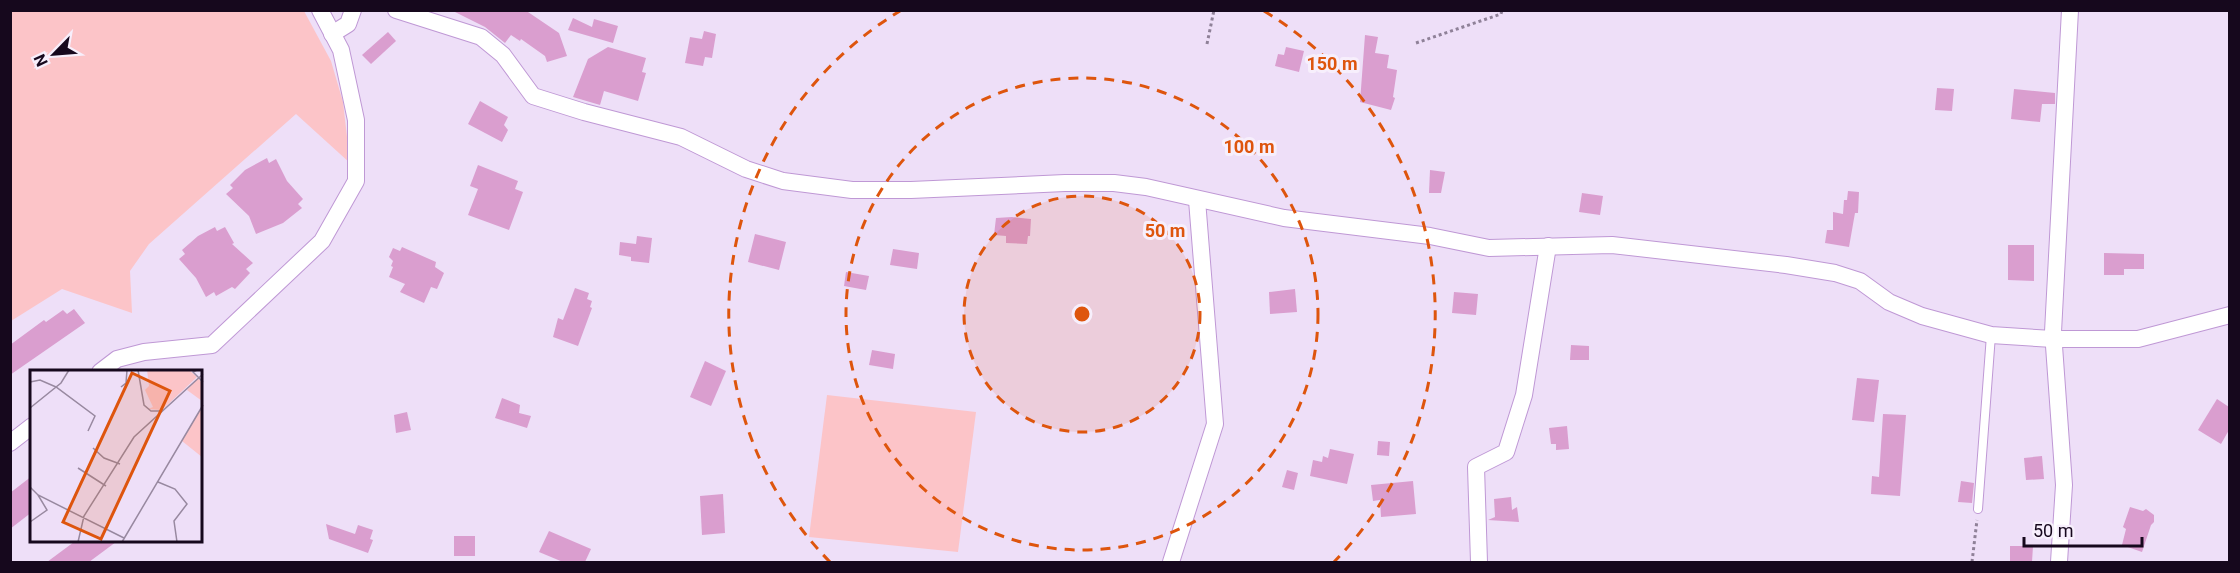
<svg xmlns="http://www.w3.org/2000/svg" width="2240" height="573" viewBox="0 0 2240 573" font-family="Roboto,sans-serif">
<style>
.green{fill:#fcc4c8}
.building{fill:#da9ecf}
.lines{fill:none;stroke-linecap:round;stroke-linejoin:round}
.lane-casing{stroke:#bf98d5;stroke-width:10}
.street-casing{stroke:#bf98d5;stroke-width:18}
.path{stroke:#8f8198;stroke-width:3;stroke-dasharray:3 3;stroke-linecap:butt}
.lane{stroke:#fff;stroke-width:8}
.street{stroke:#fff;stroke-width:16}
.ring{fill:none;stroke:#de550d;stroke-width:3;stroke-dasharray:10 8}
.inset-road{fill:none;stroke:#9889a0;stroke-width:1.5}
.view{fill:#de550d;fill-opacity:0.15;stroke:#de550d;stroke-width:3}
.inset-edge{fill:none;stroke:#16081d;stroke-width:3}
.centre{fill:#de550d;stroke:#f7effc;stroke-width:3}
.ring-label{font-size:18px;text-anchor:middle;font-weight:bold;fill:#de550d;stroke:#f7effc;stroke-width:6;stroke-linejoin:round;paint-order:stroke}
</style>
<rect width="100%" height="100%" fill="#eedff8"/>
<g class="green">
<path d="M11 11H304L331 61 343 102 350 163 296 114 149 244 130 271 132 313 62 289 11 321Z"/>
<path d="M827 395 976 412 958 552 809 537Z"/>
</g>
<g class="building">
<path d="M451 10H525L559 33 567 56 547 62 545 56 521 39 520 41 511 35 505 43 485 27Z"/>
<path d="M573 18 592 27 594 19 618 26 613 43 568 30Z"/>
<path d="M704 31 716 34 712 58 705 57 703 66 685 63 690 37 702 39Z"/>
<path d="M388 32 396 41 371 64 362 55Z"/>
<path d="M1365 35 1378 37 1375 53 1389 55 1387 68 1397 70 1393 97 1395 98 1391 110 1360 102Z"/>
<path d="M608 47 646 58 642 72 646 73 638 101 604 91 600 105 573 97 588 59Z"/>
<path d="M1286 47 1304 51 1299 72 1275 66 1278 54 1284 55Z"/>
<path d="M1937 88 1954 89 1952 111 1935 110Z"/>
<path d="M2014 89 2055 93V104H2042L2040 122 2011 119Z"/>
<path d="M480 101 508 117 504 125 508 130 502 142 468 124Z"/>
<path d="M267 158 269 163 276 159 287 181 303 199 298 204 302 208 283 223 256 234 249 216 226 194 233 188 230 185 245 170Z"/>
<path d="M478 165 518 181 515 189 523 192 509 230 468 215 478 189 470 186Z"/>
<path d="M1430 170 1445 172 1441 193H1429Z"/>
<path d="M1848 191 1859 192 1858 213H1855L1849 247 1825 243 1827 230H1833V212L1843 214 1844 200H1847Z"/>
<path d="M1582 193 1603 196 1600 215 1579 212Z"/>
<path d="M1012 217 1031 219 1030 236H1028L1027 244 1006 243V236L994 235 996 218Z"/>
<path d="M215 227 217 231 225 227 234 243 232 244 253 263 246 269 250 273 235 289 232 287 216 296 214 292 206 297 196 278 179 259 185 254 182 250 198 236Z"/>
<path d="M755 234 786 242 779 270 748 262Z"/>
<path d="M637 236 652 238 649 263 631 261V257L619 255 620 242 636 244Z"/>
<path d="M2008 245H2034V281L2008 280Z"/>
<path d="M402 247 436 262 435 267 444 273 437 289 431 287 424 303 400 292 405 284 389 277 393 267 391 266 393 261 389 257 393 248 400 251Z"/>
<path d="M893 249 919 253 917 269 890 265Z"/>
<path d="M2104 253 2144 254V269H2124V275H2104Z"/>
<path d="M846 272 869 276 866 290 844 286Z"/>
<path d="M575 288 589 293 587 299 592 301 590 307 592 308 578 346 553 337 558 318 563 320Z"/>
<path d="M1295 289 1297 312 1270 314 1269 292Z"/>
<path d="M1454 292 1478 294 1476 315 1452 313Z"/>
<path d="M74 309 85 323 10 375V345L44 320 46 322 63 310 67 314Z"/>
<path d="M1571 345 1589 346V360H1570Z"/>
<path d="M872 350 895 354 893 369 869 365Z"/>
<path d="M705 361 726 371 711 406 690 397Z"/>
<path d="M1857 378 1879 380 1874 422 1852 420Z"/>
<path d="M502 398 520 405 519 413 531 416 527 428 495 418Z"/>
<path d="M2217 399 2229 407V430L2221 444 2198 430Z"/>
<path d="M407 412 411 430 396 433 394 415Z"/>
<path d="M1883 414 1906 415 1900 496 1871 494 1872 476 1879 477Z"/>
<path d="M1567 426 1569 449 1556 450V444H1551L1549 428Z"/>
<path d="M1378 441 1390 442 1389 456 1377 455Z"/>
<path d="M1330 449 1354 454 1347 484 1310 476 1313 460 1322 462 1323 456 1328 458Z"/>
<path d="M2042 456 2044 479 2026 480 2024 458Z"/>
<path d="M1287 470 1298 473 1294 490 1282 487Z"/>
<path d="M32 476V512L10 529V493Z"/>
<path d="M1413 481 1416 514 1381 517 1380 500 1373 501 1371 485Z"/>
<path d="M1961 481 1974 483 1972 503 1958 502Z"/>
<path d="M723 494 725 533 702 535 700 496Z"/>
<path d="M1511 497 1512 510 1517 507 1519 522 1488 520 1495 517 1494 499Z"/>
<path d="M2130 507 2143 511 2146 509 2154 515V522L2151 525 2142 552 2122 545 2126 529 2123 527Z"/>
<path d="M326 524 355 534 358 525 373 530 370 539 373 540 368 553 329 539Z"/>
<path d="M549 531 591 549 585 562H563L539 552Z"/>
<rect x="454" y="536" width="21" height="20"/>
<path d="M74 542H116L89 562H47Z"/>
<path d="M2010 546H2033L2032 562H2010Z"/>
</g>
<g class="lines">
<defs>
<path id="lane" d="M1978 509 1991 335"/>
<g id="street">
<path d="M396 10 481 37 503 55 533 96 584 112 681 137 746 169 783 181 852 190H911L1065 183H1114L1146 187 1284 218 1430 236 1489 248 1612 245 1786 265 1835 273 1860 281 1889 302 1922 316 1991 335 2053 339H2138L2230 315"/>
<path d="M332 34 348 24 353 10"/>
<path d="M100 372 117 359 144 352 212 345 322 241 356 181V120L341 50 320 10"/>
<path d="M10 443 32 426"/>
<path d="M1171 562 1215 424 1197 200"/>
<path d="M1479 562 1476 467 1506 452 1524 395 1548 246"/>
<path d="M2059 562 2064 485 2053 332 2070 10"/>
</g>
</defs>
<use href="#lane" class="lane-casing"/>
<use href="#street" class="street-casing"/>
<g class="path">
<path d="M1416 43 1501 14 1502 10"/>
<path d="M1207 44 1214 10"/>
<path d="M1972 562 1977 520"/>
</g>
<use href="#lane" class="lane"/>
<use href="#street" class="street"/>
</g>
<circle cx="1082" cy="314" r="118" fill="#de550d" fill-opacity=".12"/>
<g class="ring">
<circle cx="1082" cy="314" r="118"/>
<circle cx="1082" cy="314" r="236"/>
<path d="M830 562A354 354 0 0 1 900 11M1264 11A354 354 0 0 1 1334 562"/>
</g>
<g transform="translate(30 370)">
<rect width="172" height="172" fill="#eedff8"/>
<path d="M117 0H159L167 7 132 40 118 39 123 37 115 20 119 16ZM168 8 172 13V31L157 20ZM172 36V87L152 71Z" fill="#fcc4c8"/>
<path class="inset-road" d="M108 0 114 35 121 41H133M167 0 163 2 173 12M0 12 10 10 26 17 65 46 58 61M91 17 96 13 97 0M0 38 31 13 39 0M63 78 74 88 90 94M48 98 76 116M128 112 145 119 157 134 144 151 147 172M0 117 8 125 94 168M0 152 17 140 8 125M48 172 54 146 104 67 173 4M92 172 173 35"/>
<path class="view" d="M102 3 140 21 71 169 33 152Z"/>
<rect width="172" height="172" class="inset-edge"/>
</g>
<circle cx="1082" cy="314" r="9" class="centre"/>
<g class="ring-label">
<text x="1332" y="70">150 m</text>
<text x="1249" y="153">100 m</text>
<text x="1165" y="237">50 m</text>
</g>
<rect width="2240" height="573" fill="none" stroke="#16081d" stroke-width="24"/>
<g transform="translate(54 54) rotate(245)" stroke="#f7effc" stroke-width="4.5" paint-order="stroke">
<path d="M0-4.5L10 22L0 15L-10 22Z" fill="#16081d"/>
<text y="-9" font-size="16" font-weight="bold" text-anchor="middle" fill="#16081d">N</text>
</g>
<path d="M2024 537v9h118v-9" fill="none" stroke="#16081d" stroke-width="3"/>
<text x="2033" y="537" font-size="18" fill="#16081d" stroke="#f7effc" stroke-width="4.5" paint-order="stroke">50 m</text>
</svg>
